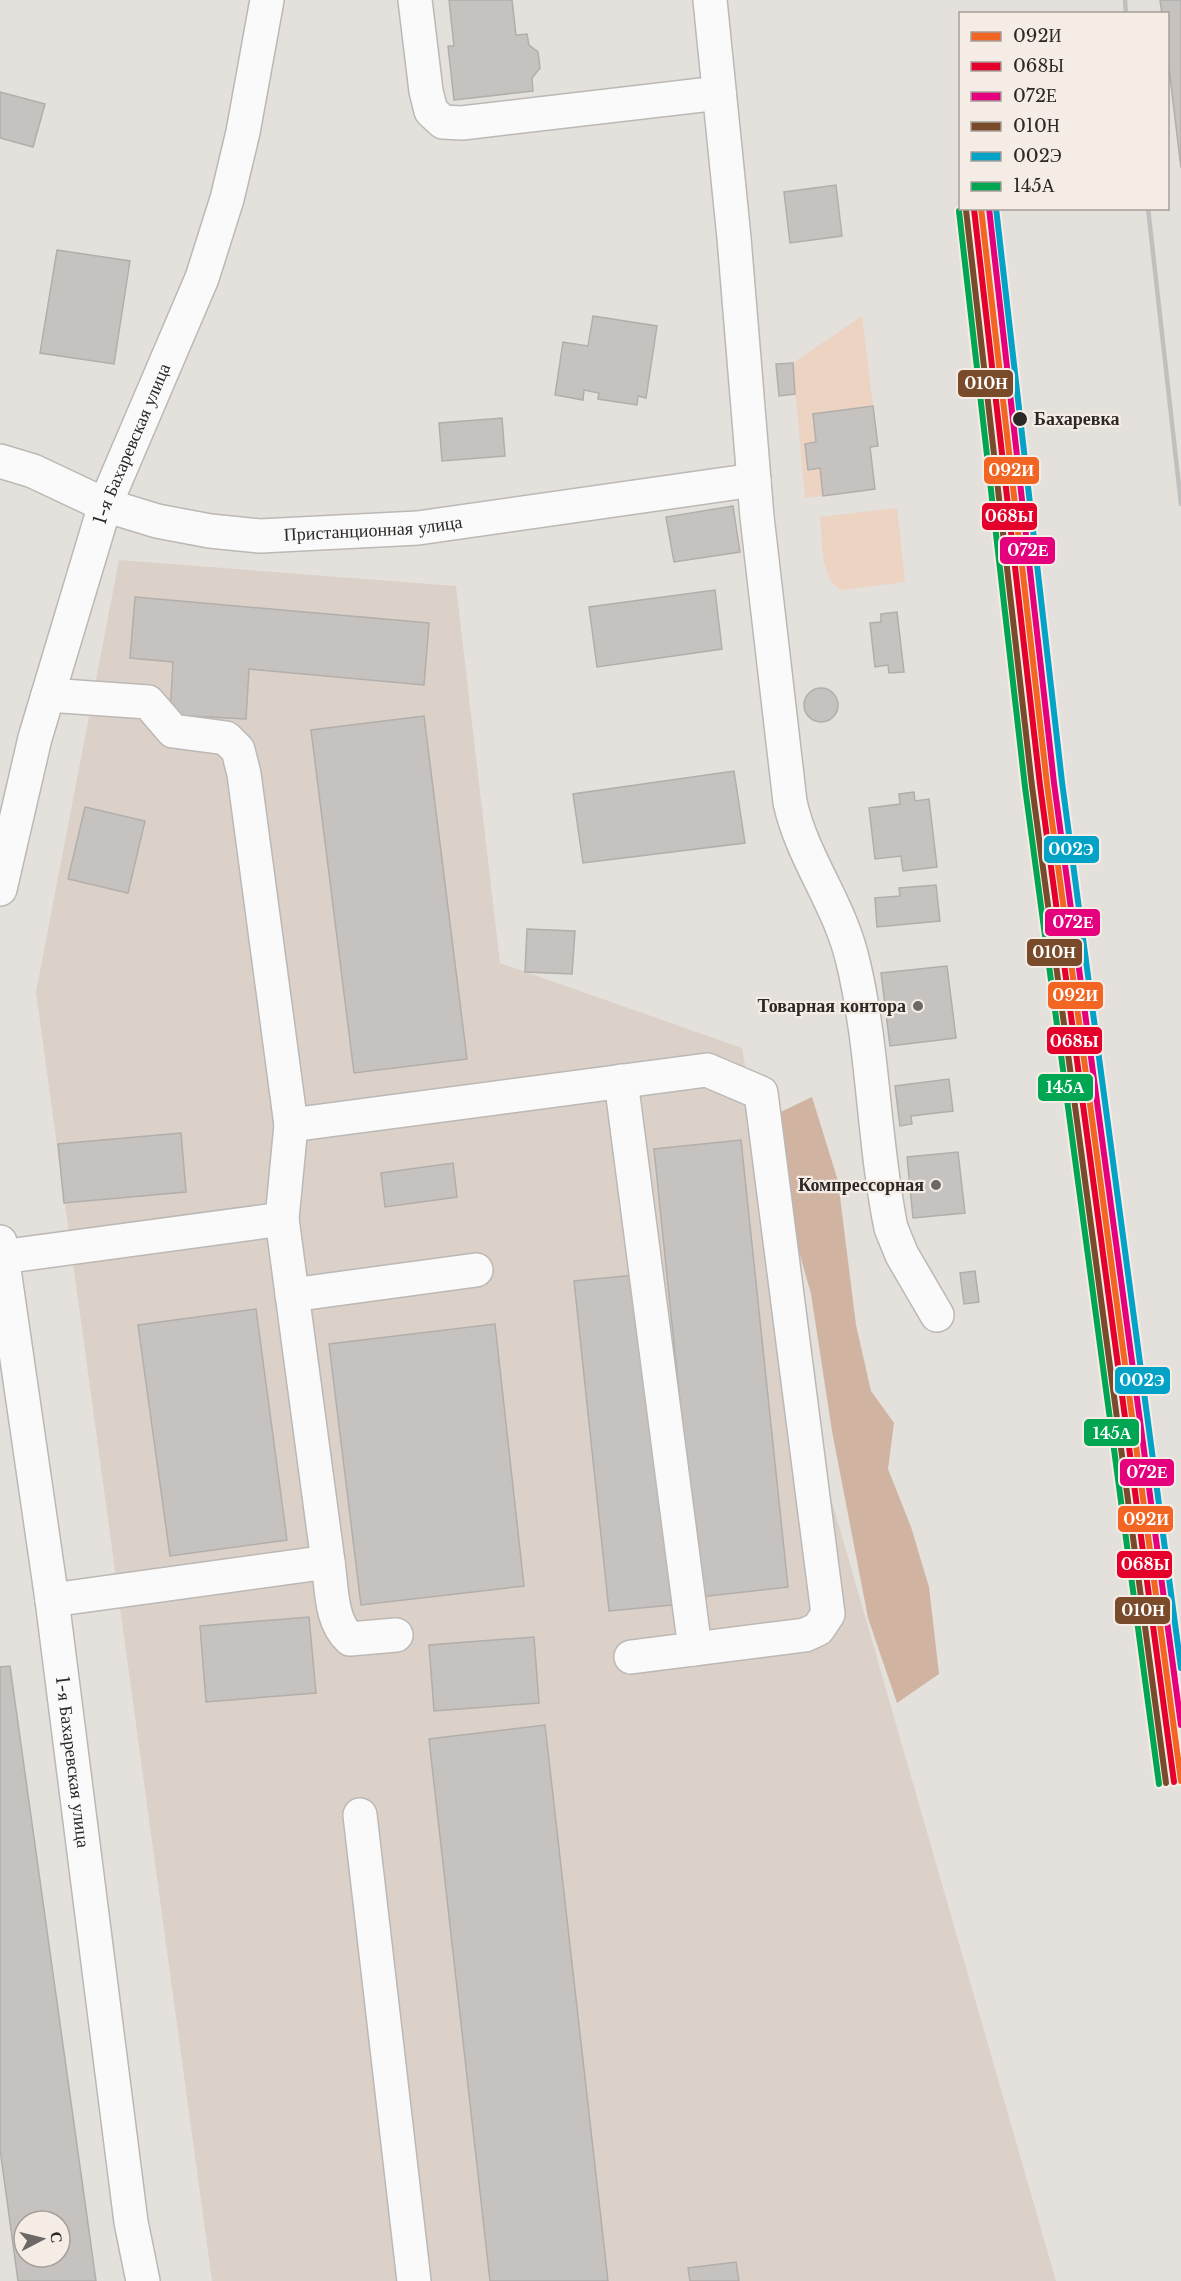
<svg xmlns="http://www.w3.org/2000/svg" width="1181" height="2281" viewBox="0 0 1181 2281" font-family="'Libre Baskerville',serif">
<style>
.built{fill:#dbd1c9}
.green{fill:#ecd3c2}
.forest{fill:#d0b4a1}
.building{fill:#c6c2c0;stroke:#b1aeab;stroke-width:1.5;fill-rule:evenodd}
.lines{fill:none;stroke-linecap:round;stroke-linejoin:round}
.minor-casing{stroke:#bbb8b5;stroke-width:36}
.minor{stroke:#fbfafa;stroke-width:33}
.rail{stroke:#c0c0bf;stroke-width:4.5}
.rail-1-casing{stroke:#f6ece6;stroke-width:10}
.rail-2-casing{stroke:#f6ece6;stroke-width:10}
.rail-3-casing{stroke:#f6ece6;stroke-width:10}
.rail-4-casing{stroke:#f6ece6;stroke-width:10}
.rail-5-casing{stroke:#f6ece6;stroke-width:10}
.rail-6-casing{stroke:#f6ece6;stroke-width:10}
.rail-1{stroke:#f26522;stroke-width:6}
.rail-2{stroke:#e4002b;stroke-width:6}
.rail-3{stroke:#e5007d;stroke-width:6}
.rail-4{stroke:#7a4b2a;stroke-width:6}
.rail-5{stroke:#02a3c6;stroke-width:6}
.rail-6{stroke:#00a651;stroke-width:6}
.stop-dot{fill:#2b2826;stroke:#f6ece6;stroke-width:2}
.poi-dot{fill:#6c6866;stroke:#f6ece6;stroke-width:2}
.labels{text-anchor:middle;stroke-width:4.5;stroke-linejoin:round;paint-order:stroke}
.stop-label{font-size:18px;font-weight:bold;fill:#2b2826;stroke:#f6ece6;text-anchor:start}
.street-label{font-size:18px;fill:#2b2826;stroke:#f6ece6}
.poi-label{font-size:18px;font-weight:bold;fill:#2b2826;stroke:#f6ece6;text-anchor:end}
.line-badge{stroke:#f6ece6;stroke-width:2}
.badge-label{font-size:16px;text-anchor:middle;font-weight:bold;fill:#fff}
</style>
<rect width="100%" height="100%" fill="#e4e0dc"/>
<path class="built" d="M119 560 456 586 500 963 742 1048 800 1390 1056 2281H212L36 992Z"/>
<g class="green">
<path d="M862 316 873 406 813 414 816 442 805 444 808 469 820 468 823 496 805 498 793 363Z"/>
<path d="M897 508 905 582 842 590C819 580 823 539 820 517Z"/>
</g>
<path class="forest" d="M812 1097 838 1181 856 1325 871 1391 894 1423 888 1469 911 1527 929 1587 939 1674 897 1703 868 1618 832 1431 811 1294 789 1216 770 1117Z"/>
<g class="building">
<path d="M449 0H512L516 35 527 34 529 45 538 52 540 68 532 78 533 91 454 100 448 46H454Z"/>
<path d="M1160 0H1181V168L1168 60V14H1162Z"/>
<path d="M0 92 45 104 33 147 0 138Z"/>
<path d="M836 185 842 236 790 243 784 192Z"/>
<path d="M57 250 130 261 114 364 40 353Z"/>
<path d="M593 316 657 326 646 398 638 396 637 405 598 399 599 393 584 390 583 400 555 395 563 342 588 346Z"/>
<path d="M793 363 795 394 779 396 776 364Z"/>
<path d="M873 406 878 446 870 447 875 489 823 496 820 468 808 470 805 444 816 442 813 414Z"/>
<path d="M502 418 505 456 442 461 439 423Z"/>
<path d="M733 506 740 552 674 562 666 517Z"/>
<path d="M715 590 722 649 597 667 589 607Z"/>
<path d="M135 597 429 623 424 685 249 669 246 719 170 715 173 662 130 658Z"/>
<path d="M897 612 904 672 889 673 888 665 875 667 870 623 881 622V614Z"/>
<circle cx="821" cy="705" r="17"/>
<path d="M424 716 467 1059 354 1073 311 730Z"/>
<path d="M734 771 745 843 583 863 573 794Z"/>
<path d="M914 792 915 801 929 799 937 867 903 871 901 856 875 859 869 808 900 804 899 794Z"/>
<path d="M85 807 145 821 128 893 68 879Z"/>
<path d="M936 885 940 921 877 927 875 898 900 896 899 888Z"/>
<path d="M527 929 575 931 572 974 525 972Z"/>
<path d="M947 966 956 1038 890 1046 881 973Z"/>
<path d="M949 1079 953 1111 911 1116 912 1124 900 1126 895 1086Z"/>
<path d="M181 1133 186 1192 64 1203 58 1144Z"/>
<path d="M741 1140 788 1587 700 1597 654 1149Z"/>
<path d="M958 1152 965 1213 913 1218 907 1157Z"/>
<path d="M453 1163 457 1197 385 1207 381 1173Z"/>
<path d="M975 1271 979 1302 964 1304 960 1273Z"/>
<path d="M635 1275 672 1605 609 1611 574 1281Z"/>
<path d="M256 1309 287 1540 170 1556 138 1325Z"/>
<path d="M495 1324 524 1586 361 1605 329 1344Z"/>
<path d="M309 1617 316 1693 206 1702 200 1626Z"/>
<path d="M534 1637 539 1703 434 1711 429 1645Z"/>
<path d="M10 1666 96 2281H18L0 2149V1667ZM24 2221H60V2257H24Z"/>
<path d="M545 1725 608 2281H490L429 1739Z"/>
<path d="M736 2262 739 2281H690L688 2268Z"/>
</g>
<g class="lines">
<defs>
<g id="minor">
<path d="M415 0 426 91 431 111 443 122 462 123 719 93"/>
<path d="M710 0 734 238 757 517 790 802C802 858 840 904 853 962 874 1049 873 1140 891 1228L902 1255 937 1315"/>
<path id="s1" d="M0 461 33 471 105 505 157 521 210 531 260 536 418 528 754 480"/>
<path d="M48 695 148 702 173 731 226 738 238 750 244 774 291 1125 282 1219 328 1562 52 1600"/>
<path id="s2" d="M0 889 35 738 105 505 202 278 227 199 243 132 267 0"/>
<path d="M621 1081 695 1649"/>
<path d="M291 1125 707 1070 761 1093 828 1614 818 1629 805 1635 631 1657"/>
<path id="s3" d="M0 1242 52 1600 131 2222 143 2281"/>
<path d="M2 1257 282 1219"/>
<path d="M292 1295 476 1270"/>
<path d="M328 1562C332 1588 330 1621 350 1639L396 1635"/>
<path d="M360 1815 414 2281"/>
</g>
</defs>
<use href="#minor" class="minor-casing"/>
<use href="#minor" class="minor"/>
<g class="rail">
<path d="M1125 0 1126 14"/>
<path d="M1148 208 1181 504"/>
</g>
<defs>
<path id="rail-1" d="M981 208 1047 784 1181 1781"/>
<path id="rail-2" d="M974 209 1040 785 1174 1782"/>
<path id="rail-3" d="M989 208 1054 783 1181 1725"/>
<path id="rail-4" d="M966 210 1032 786 1166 1783"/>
<path id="rail-5" d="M996 208 1062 782 1181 1668"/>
<path id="rail-6" d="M959 211 1025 787 1159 1784"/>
</defs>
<use href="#rail-1" class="rail-1-casing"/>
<use href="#rail-2" class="rail-2-casing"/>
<use href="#rail-3" class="rail-3-casing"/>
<use href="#rail-4" class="rail-4-casing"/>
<use href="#rail-5" class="rail-5-casing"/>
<use href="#rail-6" class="rail-6-casing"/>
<use href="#rail-1" class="rail-1"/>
<use href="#rail-2" class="rail-2"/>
<use href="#rail-3" class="rail-3"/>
<use href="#rail-4" class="rail-4"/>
<use href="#rail-5" class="rail-5"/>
<use href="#rail-6" class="rail-6"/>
</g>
<circle class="stop-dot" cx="1020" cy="419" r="8"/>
<g class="poi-dot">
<circle cx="918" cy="1006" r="6"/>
<circle cx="936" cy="1185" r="6"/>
</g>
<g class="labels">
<g class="stop-label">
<text x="1034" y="425">Бахаревка</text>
</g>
<g class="street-label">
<text dy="6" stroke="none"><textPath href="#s2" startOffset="465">1-я Бахаревская улица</textPath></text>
<text dy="6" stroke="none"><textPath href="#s1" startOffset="386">Пристанционная улица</textPath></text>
<text dy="6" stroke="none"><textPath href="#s3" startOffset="525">1-я Бахаревская улица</textPath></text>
</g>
<g class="poi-label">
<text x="906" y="1012">Товарная контора</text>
<text x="924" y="1191">Компрессорная</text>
</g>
</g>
<g class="line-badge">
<rect x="957" y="369" width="57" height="29" rx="6" fill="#7a4b2a"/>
<rect x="983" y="456" width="57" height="29" rx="6" fill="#f26522"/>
<rect x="981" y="502" width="57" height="29" rx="6" fill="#e4002b"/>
<rect x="999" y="536" width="57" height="29" rx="6" fill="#e5007d"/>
<rect x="1043" y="835" width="57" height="29" rx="6" fill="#02a3c6"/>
<rect x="1044" y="908" width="57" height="29" rx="6" fill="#e5007d"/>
<rect x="1026" y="938" width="57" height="29" rx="6" fill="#7a4b2a"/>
<rect x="1047" y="981" width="57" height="29" rx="6" fill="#f26522"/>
<rect x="1046" y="1026" width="57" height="29" rx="6" fill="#e4002b"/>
<rect x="1037" y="1073" width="57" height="29" rx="6" fill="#00a651"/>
<rect x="1114" y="1366" width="57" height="29" rx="6" fill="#02a3c6"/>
<rect x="1083" y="1418" width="57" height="29" rx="6" fill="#00a651"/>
<rect x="1119" y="1458" width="56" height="29" rx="6" fill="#e5007d"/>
<rect x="1117" y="1505" width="57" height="28" rx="6" fill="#f26522"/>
<rect x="1116" y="1550" width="57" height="29" rx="6" fill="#e4002b"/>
<rect x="1114" y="1596" width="57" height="29" rx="6" fill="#7a4b2a"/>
</g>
<g class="badge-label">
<text x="986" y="389">010Н</text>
<text x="1011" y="476">092И</text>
<text x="1009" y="522">068Ы</text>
<text x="1028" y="556">072Е</text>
<text x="1071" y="855">002Э</text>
<text x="1073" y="928">072Е</text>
<text x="1054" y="958">010Н</text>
<text x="1075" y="1001">092И</text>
<text x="1074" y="1047">068Ы</text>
<text x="1065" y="1093">145А</text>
<text x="1142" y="1386">002Э</text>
<text x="1112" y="1439">145А</text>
<text x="1147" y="1478">072Е</text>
<text x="1146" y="1525">092И</text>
<text x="1145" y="1570">068Ы</text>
<text x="1143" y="1616">010Н</text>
</g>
<rect x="959" y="12" width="210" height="198" fill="#f6ece6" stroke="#a59e99" stroke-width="1.5"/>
<rect x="971" y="32" width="30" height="9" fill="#f26522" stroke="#a59e99" stroke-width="1.5"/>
<text x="1013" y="42" font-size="18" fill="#2b2826">092И</text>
<rect x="971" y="62" width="30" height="9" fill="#e4002b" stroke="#a59e99" stroke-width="1.5"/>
<text x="1013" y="72" font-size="18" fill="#2b2826">068Ы</text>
<rect x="971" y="92" width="30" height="9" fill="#e5007d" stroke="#a59e99" stroke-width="1.5"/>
<text x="1013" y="102" font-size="18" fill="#2b2826">072Е</text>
<rect x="971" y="122" width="30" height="9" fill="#7a4b2a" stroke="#a59e99" stroke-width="1.5"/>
<text x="1013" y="132" font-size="18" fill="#2b2826">010Н</text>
<rect x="971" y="152" width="30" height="9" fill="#02a3c6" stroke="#a59e99" stroke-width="1.5"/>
<text x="1013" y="162" font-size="18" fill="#2b2826">002Э</text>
<rect x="971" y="182" width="30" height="9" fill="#00a651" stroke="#a59e99" stroke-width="1.5"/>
<text x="1013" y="192" font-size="18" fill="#2b2826">145А</text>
<g transform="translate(42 2239) rotate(83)"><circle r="28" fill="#f6ece6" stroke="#a59e99" stroke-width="1.5"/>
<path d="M0-4.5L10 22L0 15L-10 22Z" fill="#6c6866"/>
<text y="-9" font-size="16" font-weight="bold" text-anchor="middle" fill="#2b2826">С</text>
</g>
</svg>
